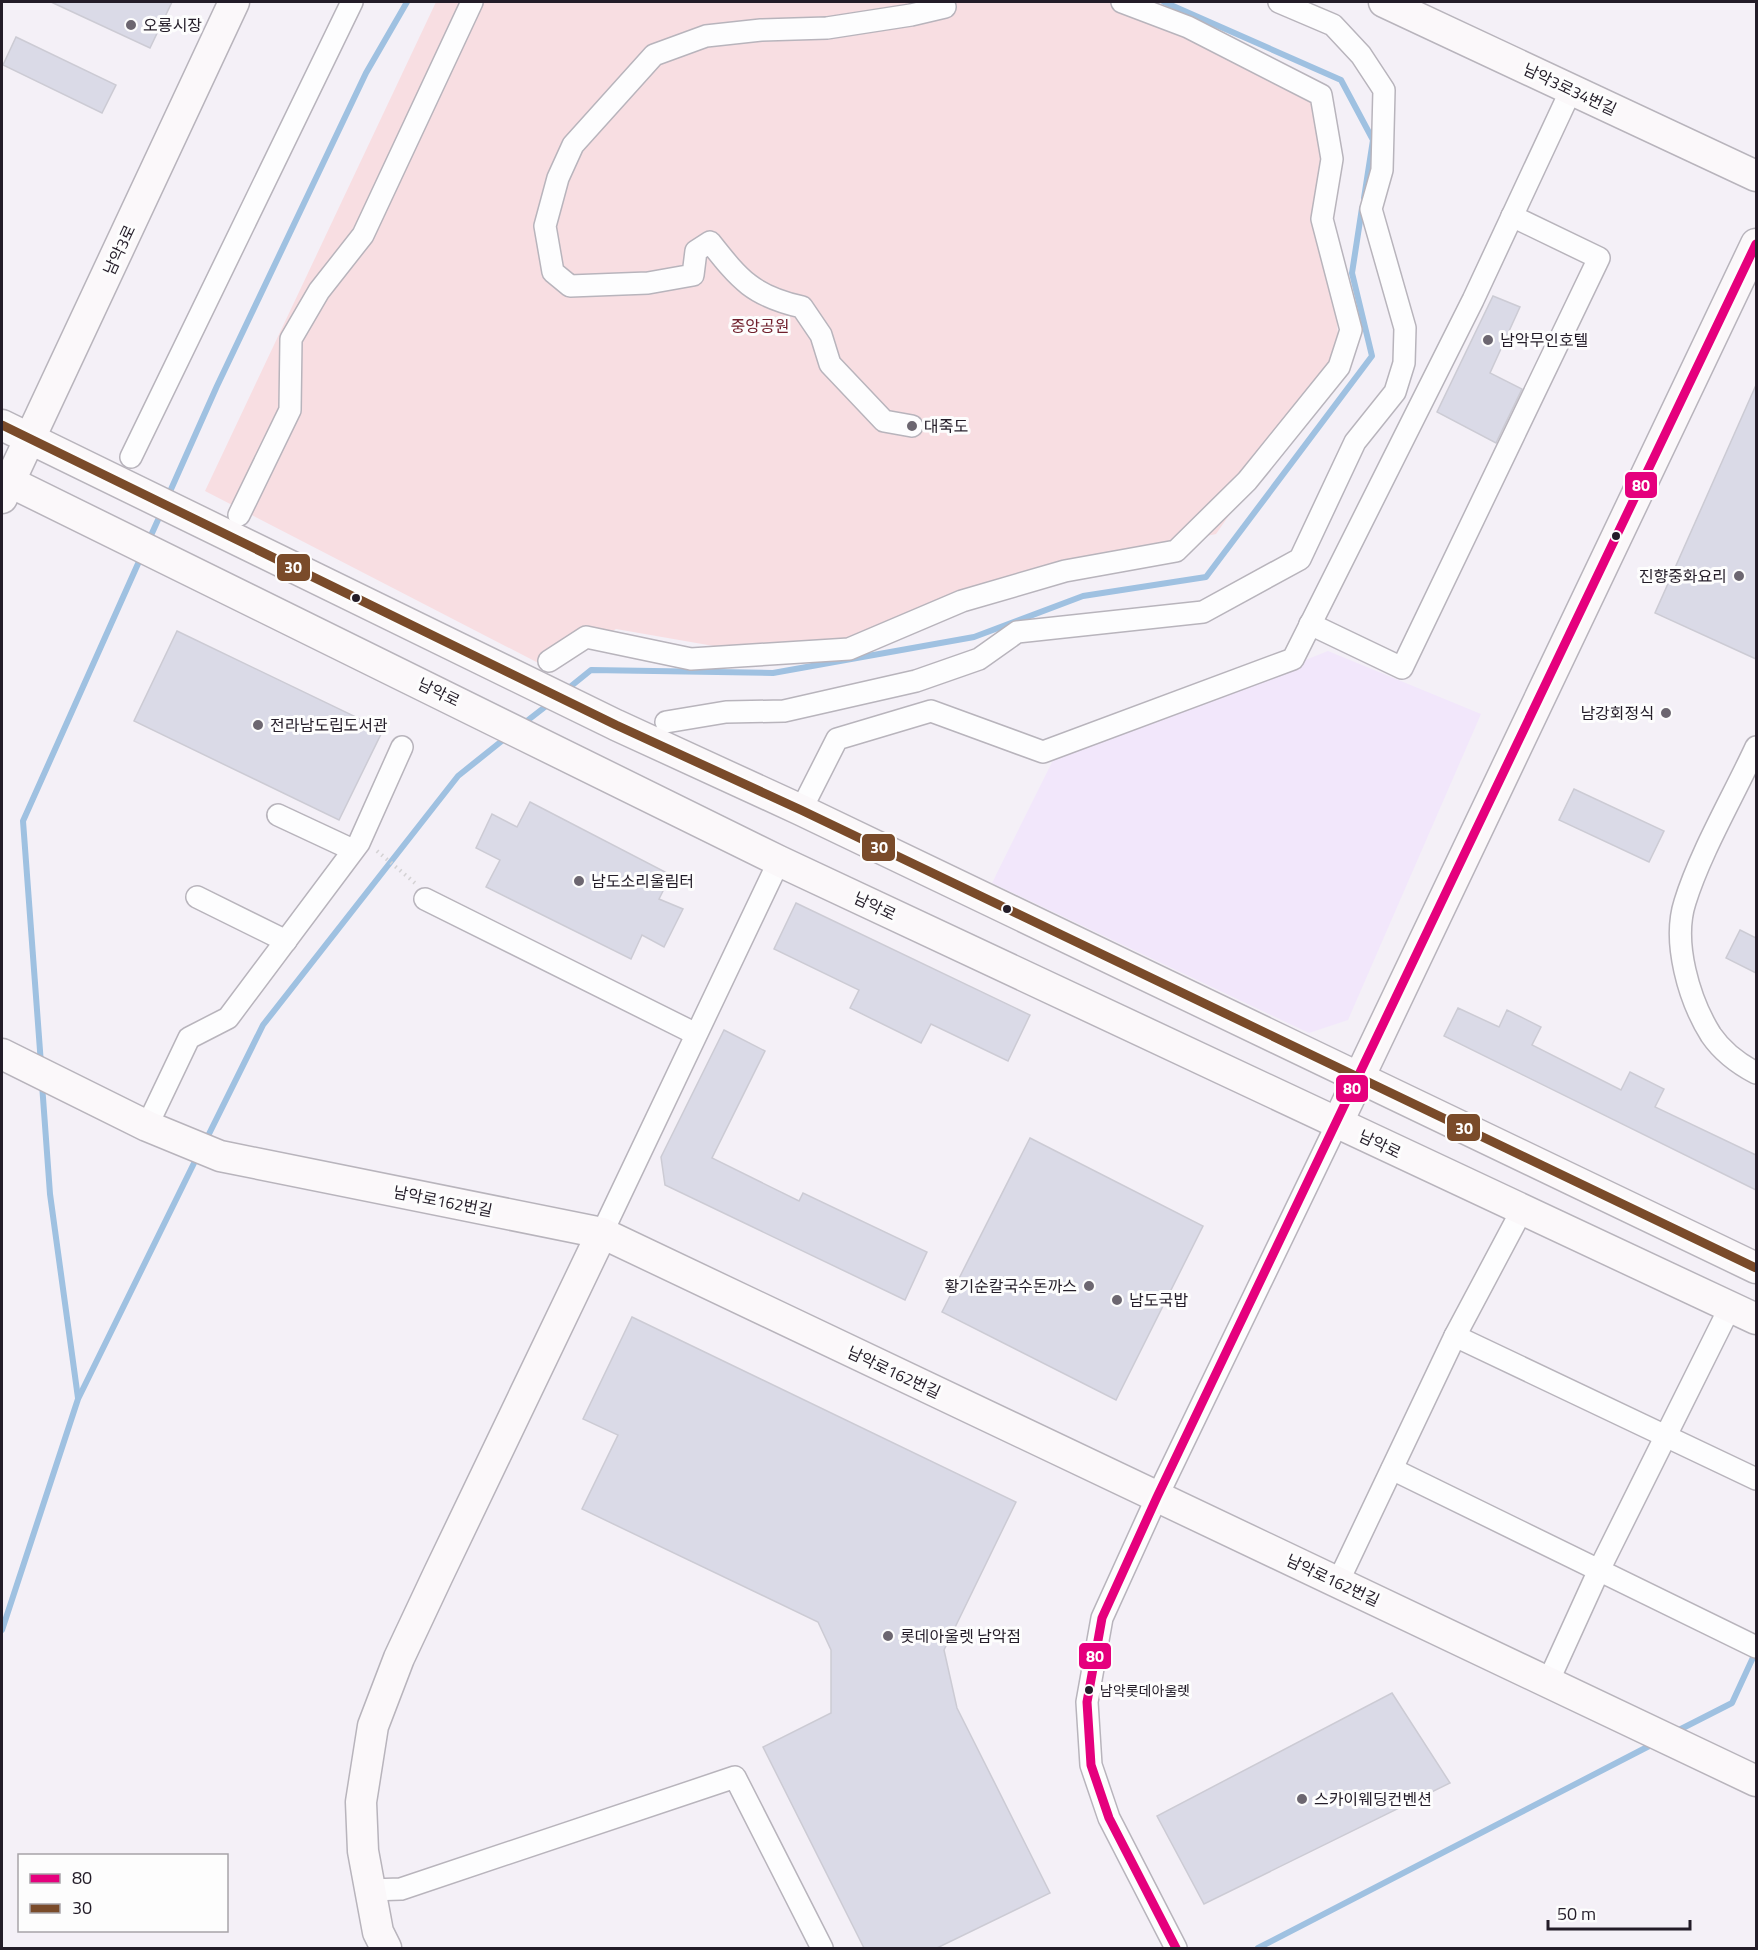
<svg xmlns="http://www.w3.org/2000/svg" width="1758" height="1950" viewBox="0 0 1758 1950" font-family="'Titillium Web','Noto Sans KR',sans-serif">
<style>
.built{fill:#f2e7fb}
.green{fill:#f8dee2}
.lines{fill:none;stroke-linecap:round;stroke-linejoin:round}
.stream{stroke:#9fc1e1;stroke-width:6}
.building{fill:#dadae7;stroke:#cccbd4;stroke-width:1.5}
.street-casing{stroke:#b8b4bc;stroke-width:24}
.secondary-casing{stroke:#b8b4bc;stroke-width:33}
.path{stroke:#d4d2d4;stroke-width:4;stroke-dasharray:1.5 4.5;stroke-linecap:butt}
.street{stroke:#fdfdfe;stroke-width:21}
.secondary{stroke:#fbf8fa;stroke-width:30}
.bus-1-casing{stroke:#fdfdfd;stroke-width:14}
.bus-2-casing{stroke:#fdfdfd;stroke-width:14}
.bus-1{stroke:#e5007d;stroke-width:9}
.bus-2{stroke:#7a4b2a;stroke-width:9}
.poi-dot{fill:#6c6670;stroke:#fdfdfd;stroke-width:2}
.bus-dot{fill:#231c28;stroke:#fdfdfd;stroke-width:2}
.labels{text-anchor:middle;stroke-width:6;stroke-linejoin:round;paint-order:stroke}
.bus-label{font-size:14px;fill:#231c28;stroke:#fdfdfd;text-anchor:start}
.poi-label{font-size:16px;fill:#231c28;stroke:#fdfdfd;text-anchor:start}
.street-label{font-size:16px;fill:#231c28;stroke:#fdfdfd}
.park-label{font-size:16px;fill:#70202d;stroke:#fdfdfd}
.line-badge{stroke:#fdfdfd;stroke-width:2}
.badge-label{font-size:16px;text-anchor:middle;font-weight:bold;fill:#fff}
</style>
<rect width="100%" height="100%" fill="#f4f0f7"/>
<path class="built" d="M1328 651 1481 714 1348 1020 1309 1033 992 883 1053 760Z"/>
<path class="green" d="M436 2H1118L1316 96 1340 356 1216 534 996 581 795 660 616 629 548 668 205 491Z"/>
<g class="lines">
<g class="stream">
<path d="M1164 2 1341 80 1373 140 1364 198"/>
<path d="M168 496 217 386 366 73 407 2"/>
<path d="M148 542 162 511"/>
<path d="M565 691 591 670 773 673 974 637 1083 596 1206 577 1372 356 1352 273 1362 208"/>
<path d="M523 724 550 703"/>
<path d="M41 1064 23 821 141 557"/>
<path d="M42 1084 50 1194 78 1398"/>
<path d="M206 1140 263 1025 458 776 508 736"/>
<path d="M2 1630 78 1399 198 1155"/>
<path d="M1675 1732 1732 1703 1756 1651"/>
<path d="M1258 1948 1655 1743"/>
</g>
</g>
<g class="building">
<path d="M51 2H172L150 48Z"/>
<path d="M16 37 116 85 102 113 3 65Z"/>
<path d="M1493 296 1520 307 1490 373 1522 389 1496 443 1437 412Z"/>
<path d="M1756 385V659L1655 613Z"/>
<path d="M177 631 383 730 339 820 134 721Z"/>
<path d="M1574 789 1664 831 1649 862 1559 820Z"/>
<path d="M530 802 671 875 659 899 683 909 664 947 642 935 631 959 486 887 500 860 476 848 492 814 517 827Z"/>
<path d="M796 903 1030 1015 1008 1061 931 1024 921 1043 850 1008 859 990 774 949Z"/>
<path d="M1740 930 1756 938V973L1726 958Z"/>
<path d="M1458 1008 1499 1027 1507 1010 1541 1027 1532 1045 1621 1090 1630 1072 1664 1089 1655 1107 1756 1155V1190L1444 1036Z"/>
<path d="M724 1030 765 1051 712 1158 799 1201 803 1193 927 1252 905 1300 665 1185 661 1157Z"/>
<path d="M1030 1138 1203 1226 1116 1400 942 1312Z"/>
<path d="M632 1317 1016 1502 944 1650 957 1708 1050 1893 937 1948H864L763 1747 831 1713V1650L818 1622 582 1509 618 1435 583 1419Z"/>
<path d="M1392 1693 1450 1783 1204 1904 1157 1816Z"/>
</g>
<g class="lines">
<defs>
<g id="street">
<path d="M912 426 884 421 830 364 821 335 802 307C753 296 740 280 710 242L696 251 693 275 648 283 570 286 553 272 545 226 558 178 573 145 654 55 706 36 761 30 827 28 911 15 945 7 936 2"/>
<path d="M131 457 352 2"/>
<path d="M239 515 290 410 291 339 319 291 363 235 472 2"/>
<path d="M1310 624 1402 668 1599 258 1512 216"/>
<path d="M549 661 586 637 691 659 849 649 962 601 1065 571 1176 551 1247 481 1339 367 1351 330 1322 219 1332 159 1321 95 1188 27 1122 2"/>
<path d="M666 722 726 712 784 711 916 681 979 659 1017 632 1203 612 1300 559 1355 442 1395 392 1404 363 1405 328 1371 209 1382 170 1384 90 1361 55 1333 25 1279 2"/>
<path d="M1756 747C1734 795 1700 853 1685 902 1672 942 1689 1000 1711 1035 1722 1051 1739 1064 1756 1073"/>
<path d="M801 810 837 739 931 711 1043 752 1293 659 1473 300 1571 90"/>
<path d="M278 815 353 850"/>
<path d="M197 897 286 941"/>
<path d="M425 899 696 1034"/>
<path d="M147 1126 189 1038 228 1018 359 843 402 747"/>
<path d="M602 1233 779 861"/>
<path d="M1455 1336 1522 1210"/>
<path d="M1392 1469 1756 1647"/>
<path d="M1338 1582 1455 1336 1756 1479"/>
<path d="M1548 1682 1599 1570 1730 1307"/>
<path d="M370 1890 401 1889 735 1777 822 1948"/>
<path d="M1176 1948 1109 1818 1091 1765 1087 1702 1102 1618 1157 1497 1337 1124"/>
</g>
<g id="secondary">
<path d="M1384 2 1756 176"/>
<path d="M2 425 616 725 801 810 1756 1268"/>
<path d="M2 478 779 861 1756 1319"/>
<path d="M2 498 234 2"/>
<path d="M2 1054 147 1126 220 1156 602 1233 1756 1781"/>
<path d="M1337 1124 1756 244"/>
<path d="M386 1948 378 1932 363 1851 361 1802 373 1726 399 1658 438 1575 602 1233"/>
</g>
</defs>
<use href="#street" class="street-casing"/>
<use href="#secondary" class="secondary-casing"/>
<path class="path" d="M377 851 415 883"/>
<use href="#street" class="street"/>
<use href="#secondary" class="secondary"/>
<defs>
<path id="bus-1" d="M1176 1948 1109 1818 1091 1765 1087 1702 1102 1618 1157 1497 1756 244"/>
<path id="bus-2" d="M2 425 616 725 801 810 1756 1268"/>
</defs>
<use href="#bus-1" class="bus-1-casing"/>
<use href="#bus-2" class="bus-2-casing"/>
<use href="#bus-1" class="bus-1"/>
<use href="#bus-2" class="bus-2"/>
</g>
<g class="poi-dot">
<circle cx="131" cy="25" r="6"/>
<circle cx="1488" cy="340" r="6"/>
<circle cx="912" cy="426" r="6"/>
<circle cx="1739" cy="576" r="6"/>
<circle cx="1666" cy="713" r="6"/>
<circle cx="258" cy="725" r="6"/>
<circle cx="579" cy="881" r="6"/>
<circle cx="1089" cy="1286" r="6"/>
<circle cx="1117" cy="1300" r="6"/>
<circle cx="888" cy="1636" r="6"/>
<circle cx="1302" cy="1799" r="6"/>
</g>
<g class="bus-dot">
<circle cx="1616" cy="536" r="5"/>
<circle cx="356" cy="598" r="5"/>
<circle cx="1007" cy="909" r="5"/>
<circle cx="1089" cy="1690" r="5"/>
</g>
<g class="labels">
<g class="bus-label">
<text x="1100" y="1696">남악롯데아울렛</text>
</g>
<g class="poi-label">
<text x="143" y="31">오룡시장</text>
<text x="1500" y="346">남악무인호텔</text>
<text x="924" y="432">대죽도</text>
<text x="1727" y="582" text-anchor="end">진향중화요리</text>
<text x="1654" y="719" text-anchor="end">남강회정식</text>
<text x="270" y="731">전라남도립도서관</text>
<text x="591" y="887">남도소리울림터</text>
<text x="1077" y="1292" text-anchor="end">황기순칼국수돈까스</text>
<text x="1129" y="1306">남도국밥</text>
<text x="900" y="1642">롯데아울렛 남악점</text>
<text x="1314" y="1805">스카이웨딩컨벤션</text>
</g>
<g class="street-label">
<text transform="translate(1570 89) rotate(25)" y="6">남악3로34번길</text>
<text transform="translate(119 250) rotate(-65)" y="6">남악3로</text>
<text transform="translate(439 692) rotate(26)" y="6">남악로</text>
<text transform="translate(875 906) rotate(25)" y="6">남악로</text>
<text transform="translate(1380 1144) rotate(25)" y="6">남악로</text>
<text transform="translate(443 1201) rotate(11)" y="6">남악로162번길</text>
<text transform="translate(894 1372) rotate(25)" y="6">남악로162번길</text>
<text transform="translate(1333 1580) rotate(25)" y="6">남악로162번길</text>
</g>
<g class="park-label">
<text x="760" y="332">중앙공원</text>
</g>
</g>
<g class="line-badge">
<rect x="1624" y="471" width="34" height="28" rx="6" fill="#e5007d"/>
<rect x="276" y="553" width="35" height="29" rx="6" fill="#7a4b2a"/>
<rect x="861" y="833" width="35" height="29" rx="6" fill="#7a4b2a"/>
<rect x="1335" y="1074" width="34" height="29" rx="6" fill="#e5007d"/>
<rect x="1446" y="1113" width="35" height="29" rx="6" fill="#7a4b2a"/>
<rect x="1078" y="1642" width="34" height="28" rx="6" fill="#e5007d"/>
</g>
<g class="badge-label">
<text x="1641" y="491">80</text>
<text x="293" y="573">30</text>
<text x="879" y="853">30</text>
<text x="1352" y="1094">80</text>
<text x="1464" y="1134">30</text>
<text x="1095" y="1662">80</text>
</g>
<rect width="1758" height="1950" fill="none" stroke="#231c28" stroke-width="6"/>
<rect x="18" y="1854" width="210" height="78" fill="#fdfdfd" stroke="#a6a3a8" stroke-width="1.5"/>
<rect x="30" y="1874" width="30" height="9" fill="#e5007d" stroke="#a6a3a8" stroke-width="1.5"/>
<text x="72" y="1884" font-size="18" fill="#231c28">80</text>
<rect x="30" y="1904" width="30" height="9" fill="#7a4b2a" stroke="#a6a3a8" stroke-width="1.5"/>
<text x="72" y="1914" font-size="18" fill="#231c28">30</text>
<path d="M1548 1920v9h142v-9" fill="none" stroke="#231c28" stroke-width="3"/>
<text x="1557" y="1920" font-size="18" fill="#231c28" stroke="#fdfdfd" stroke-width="4.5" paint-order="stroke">50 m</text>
</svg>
